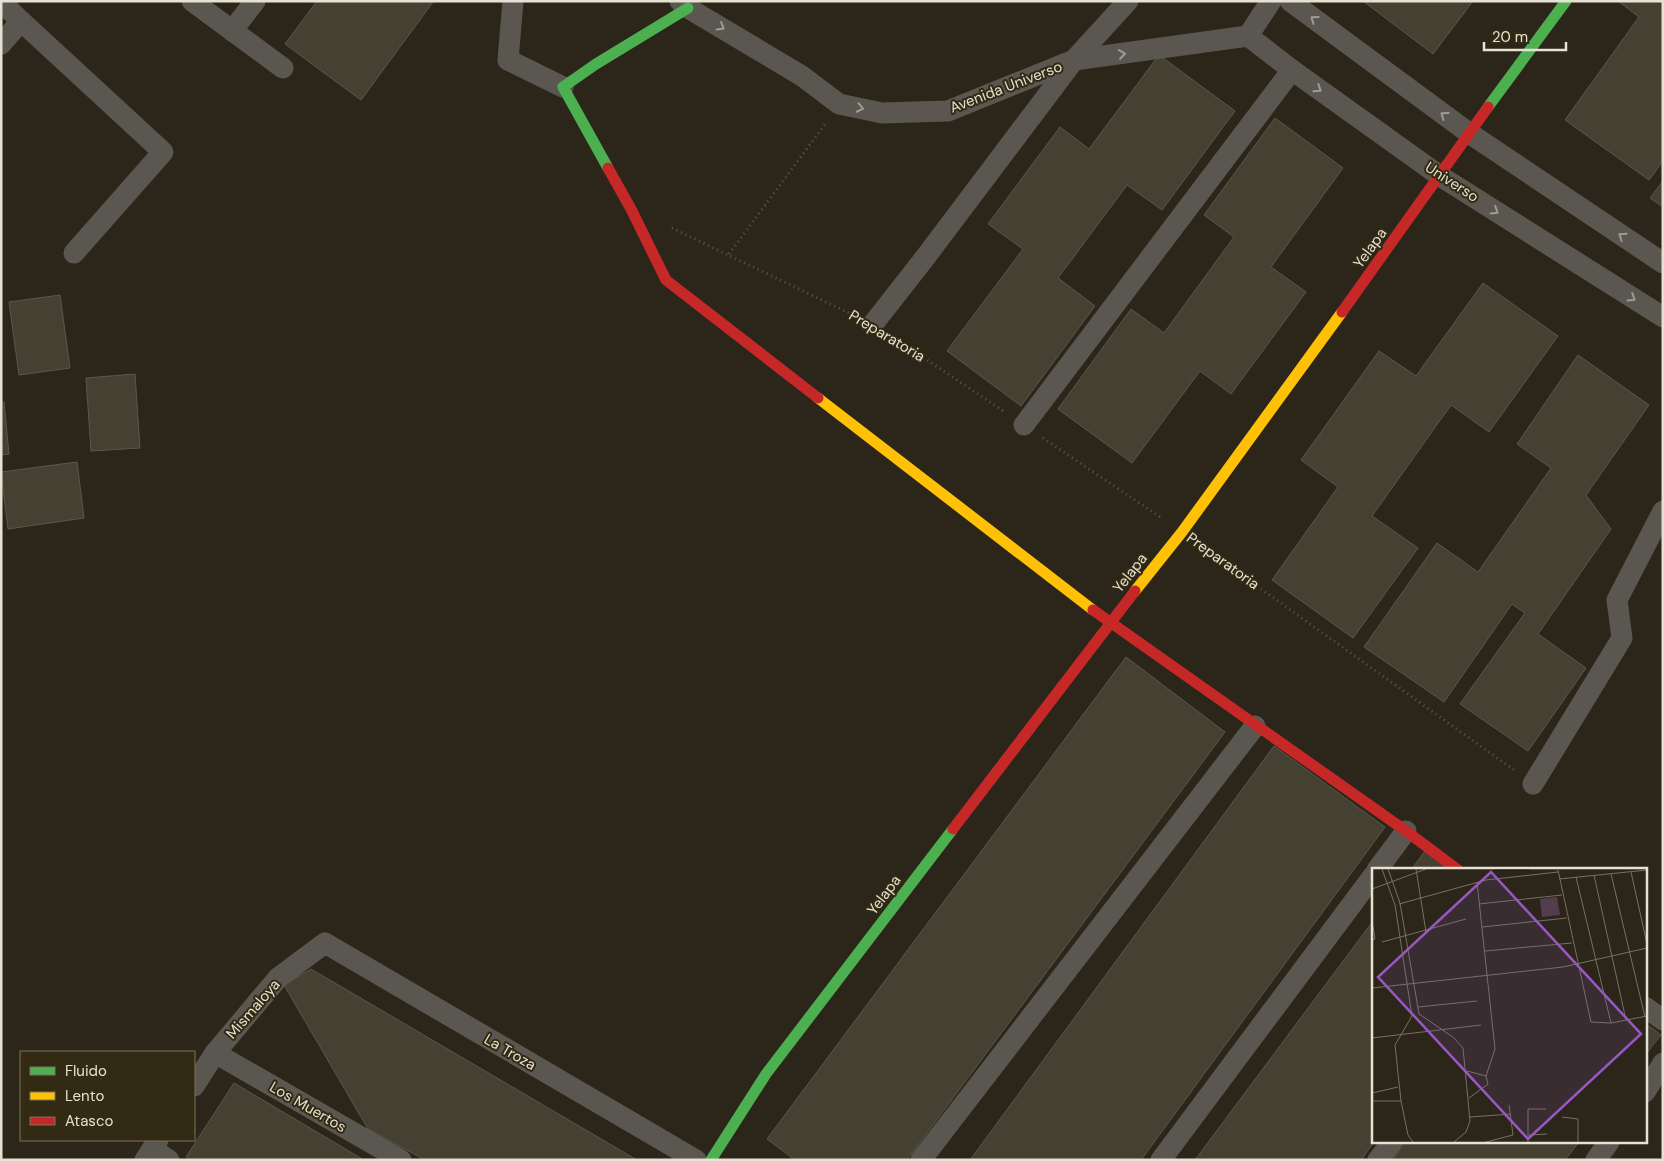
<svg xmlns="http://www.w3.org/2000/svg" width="1664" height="1161" viewBox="0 0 1664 1161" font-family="'DM Sans',sans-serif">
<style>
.building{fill:#444032;stroke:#5b574c}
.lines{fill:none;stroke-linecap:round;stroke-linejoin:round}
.path{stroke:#5a5750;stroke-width:3;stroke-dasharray:1 4;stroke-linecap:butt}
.street{stroke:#5a5750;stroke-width:21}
.fast{stroke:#4caf50;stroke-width:11}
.slow{stroke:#ffc107;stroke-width:11}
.jam{stroke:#c62828;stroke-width:11}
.oneway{stroke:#a09c92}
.labels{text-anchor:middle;stroke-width:4;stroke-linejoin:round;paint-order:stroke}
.street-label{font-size:15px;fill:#e5e1d3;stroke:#322a12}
.inset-river{fill:none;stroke:#230a1f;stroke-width:2.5}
.inset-road{fill:none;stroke:#757163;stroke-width:1}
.view{fill:#9659c4;fill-opacity:0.15;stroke:#9659c4;stroke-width:2.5}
.inset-edge{fill:none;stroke:#e5e1d3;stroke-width:2.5}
</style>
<rect width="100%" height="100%" fill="#2b2619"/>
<g class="building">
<path d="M317 1H432L433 2 361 100 285 44Z"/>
<path d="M1363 1H1473L1433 54Z"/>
<path d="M1618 1H1663V161L1649 180 1565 120 1639 17Z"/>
<path d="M1159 55 1235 111 1162 210 1127 185 1058 278 1095 306 1021 406 947 351 1023 249 988 224 1060 127 1089 149Z"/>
<path d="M1275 118 1343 168 1271 267 1306 292 1231 394 1200 371 1132 463 1058 409 1131 309 1164 333 1234 237 1204 215Z"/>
<path d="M1663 181V207L1650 198Z"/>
<path d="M1483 283 1558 336 1489 432 1451 405 1372 516 1418 548 1353 638 1272 580 1338 487 1301 460 1379 351 1416 376Z"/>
<path d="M60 295 70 368 19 375 9 302Z"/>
<path d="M1578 355 1649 405 1586 495 1611 529 1538 634 1586 668 1528 751 1460 704 1525 613 1512 604 1444 702 1364 647 1437 543 1478 572 1551 468 1517 444Z"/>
<path d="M135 374 140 448 91 451 86 378Z"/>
<path d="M1 402H4L9 454 1 455Z"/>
<path d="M77 462 84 518 8 529 1 472Z"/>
<path d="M1126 657 1225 732 907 1160H795L767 1139Z"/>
<path d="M1274 746 1385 827 1141 1160H970Z"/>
<path d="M1425 851 1451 870H1411Z"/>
<path d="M1373 921V1142H1374L1361 1160H1195Z"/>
<path d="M311 969 637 1160H425L368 1129 284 985Z"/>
<path d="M1645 1023 1661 1035 1645 1055Z"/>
<path d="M234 1083 364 1160H191L186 1157Z"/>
<path d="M1405 1142H1579L1565 1160H1392Z"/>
</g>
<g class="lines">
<g class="path">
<path d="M672 228 851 314"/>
<path d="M729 254 826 123"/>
<path d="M894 338 1005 412"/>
<path d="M1043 438 1160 517"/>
<path d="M1204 548 1514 770"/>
</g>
<g class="street">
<path d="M192 1 283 68"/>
<path d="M513 1 508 60 563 87"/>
<path d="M680 1 688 8 802 76 839 104 882 113 948 111 1074 60 1248 36 1292 70 1440 176 1663 317"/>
<path d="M1290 1 1469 133 1663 263"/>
<path d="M1 2 21 21 163 152 74 253"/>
<path d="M232 31 255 1"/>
<path d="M1248 36 1271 1"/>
<path d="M1 44 21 21"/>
<path d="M873 324 924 259 1074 60 1128 1"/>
<path d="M1024 425 1292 70"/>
<path d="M1533 784 1622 638 1617 600 1663 511"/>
<path d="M1377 870 1406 831"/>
<path d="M1645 1007 1663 1020"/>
<path d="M215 1053 401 1160"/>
<path d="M194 1086 215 1053 278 978 325 943 696 1160"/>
<path d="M1645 1092 1663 1063"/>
<path d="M152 1149 169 1160"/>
<path d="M145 1160 158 1140"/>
<path d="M921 1160 1255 726"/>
<path d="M1161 1160 1373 876"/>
<path d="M1378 1160 1392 1142"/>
<path d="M1596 1160 1609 1142"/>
</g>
<g class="fast">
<path d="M1488 107 1566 1"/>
<path d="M608 168 563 87 596 64 688 8"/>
<path d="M711 1160 766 1074 953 829"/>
</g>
<g class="slow">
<path d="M818 398 1093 610"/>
<path d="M1135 591 1182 532 1342 312"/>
</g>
<g class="jam">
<path d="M608 168 631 209 666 280 818 398"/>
<path d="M1342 312 1488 107"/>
<path d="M1093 610 1406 831 1458 870"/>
<path d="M953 829 1135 591"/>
</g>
</g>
<defs><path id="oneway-chevron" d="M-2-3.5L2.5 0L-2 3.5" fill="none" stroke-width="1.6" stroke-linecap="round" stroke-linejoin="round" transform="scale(1.25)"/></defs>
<g class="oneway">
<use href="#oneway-chevron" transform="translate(1314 19) rotate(-144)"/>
<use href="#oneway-chevron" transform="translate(721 27) rotate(31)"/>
<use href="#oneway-chevron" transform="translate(1122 54) rotate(-8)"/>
<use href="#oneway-chevron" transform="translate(1318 89) rotate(35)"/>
<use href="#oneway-chevron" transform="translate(860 108) rotate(12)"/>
<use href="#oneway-chevron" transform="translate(1444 115) rotate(-144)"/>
<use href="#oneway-chevron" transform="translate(1495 211) rotate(32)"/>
<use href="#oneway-chevron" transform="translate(1622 236) rotate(-146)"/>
<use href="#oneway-chevron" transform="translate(1632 298) rotate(32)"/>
</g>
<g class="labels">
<g class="street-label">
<text transform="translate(1006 87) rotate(-21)" y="5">Avenida Universo</text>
<text transform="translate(1452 182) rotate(33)" y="5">Universo</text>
<text transform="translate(1370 248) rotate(-54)" y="5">Yelapa</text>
<text transform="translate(887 336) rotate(31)" y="5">Preparatoria</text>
<text transform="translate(1223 561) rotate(36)" y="5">Preparatoria</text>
<text transform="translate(1130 573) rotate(-52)" y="5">Yelapa</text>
<text transform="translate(884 895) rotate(-53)" y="5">Yelapa</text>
<text transform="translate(253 1009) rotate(-49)" y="5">Mismaloya</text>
<text transform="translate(510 1052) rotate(30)" y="5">La Troza</text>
<text transform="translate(308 1107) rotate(30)" y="5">Los Muertos</text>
</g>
</g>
<g transform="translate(1372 868)">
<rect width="275" height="275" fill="#2b2619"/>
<path d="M185 29 188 47 170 49 168 31Z" fill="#553d4f"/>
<path class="inset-river" d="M122 1H158"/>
<path class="inset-road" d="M10 1 23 37 40 148 23 177 29 233 36 267 41 274M16 1 28 35 47 146 81 169 91 180 98 253 94 264 82 274M44 1 54 64M186 2 219 154 239 155 275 148M259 4 275 76M239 6 273 149M222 7 254 152M204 9 239 155M187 11 275 2M0 21 54 1M27 36 114 12 186 4M107 36 190 27M0 53 3 71 0 72M110 59 195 50M10 74 94 51M113 83 200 75M0 120 191 99 275 80M46 139 105 133M0 170 109 157M95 203 114 208 123 181 105 14M0 225 26 219M97 230 116 216 114 208M0 233H29M98 249 139 246M190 249 206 251V274M157 267 175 266M114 274 141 267 137 237M156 274V241H174"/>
<path class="view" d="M119 4 269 166 156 271 6 109Z"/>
<rect width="275" height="275" class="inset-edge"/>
</g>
<rect width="1664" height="1161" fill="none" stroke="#e5e1d3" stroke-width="5"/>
<rect x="20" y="1051" width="175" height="90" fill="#322a12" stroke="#7a735f"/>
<rect x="30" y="1067" width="25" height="8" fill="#4caf50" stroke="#7a735f"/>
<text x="65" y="1076" font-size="15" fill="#e5e1d3">Fluido</text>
<rect x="30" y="1092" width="25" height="8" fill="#ffc107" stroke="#7a735f"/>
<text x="65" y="1101" font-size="15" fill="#e5e1d3">Lento</text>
<rect x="30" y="1117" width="25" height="8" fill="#c62828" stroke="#7a735f"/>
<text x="65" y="1126" font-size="15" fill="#e5e1d3">Atasco</text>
<path d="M1484 42v8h82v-8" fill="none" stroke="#e5e1d3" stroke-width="2.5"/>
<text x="1492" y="42" font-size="15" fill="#e5e1d3" stroke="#322a12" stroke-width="4" paint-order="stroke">20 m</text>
</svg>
